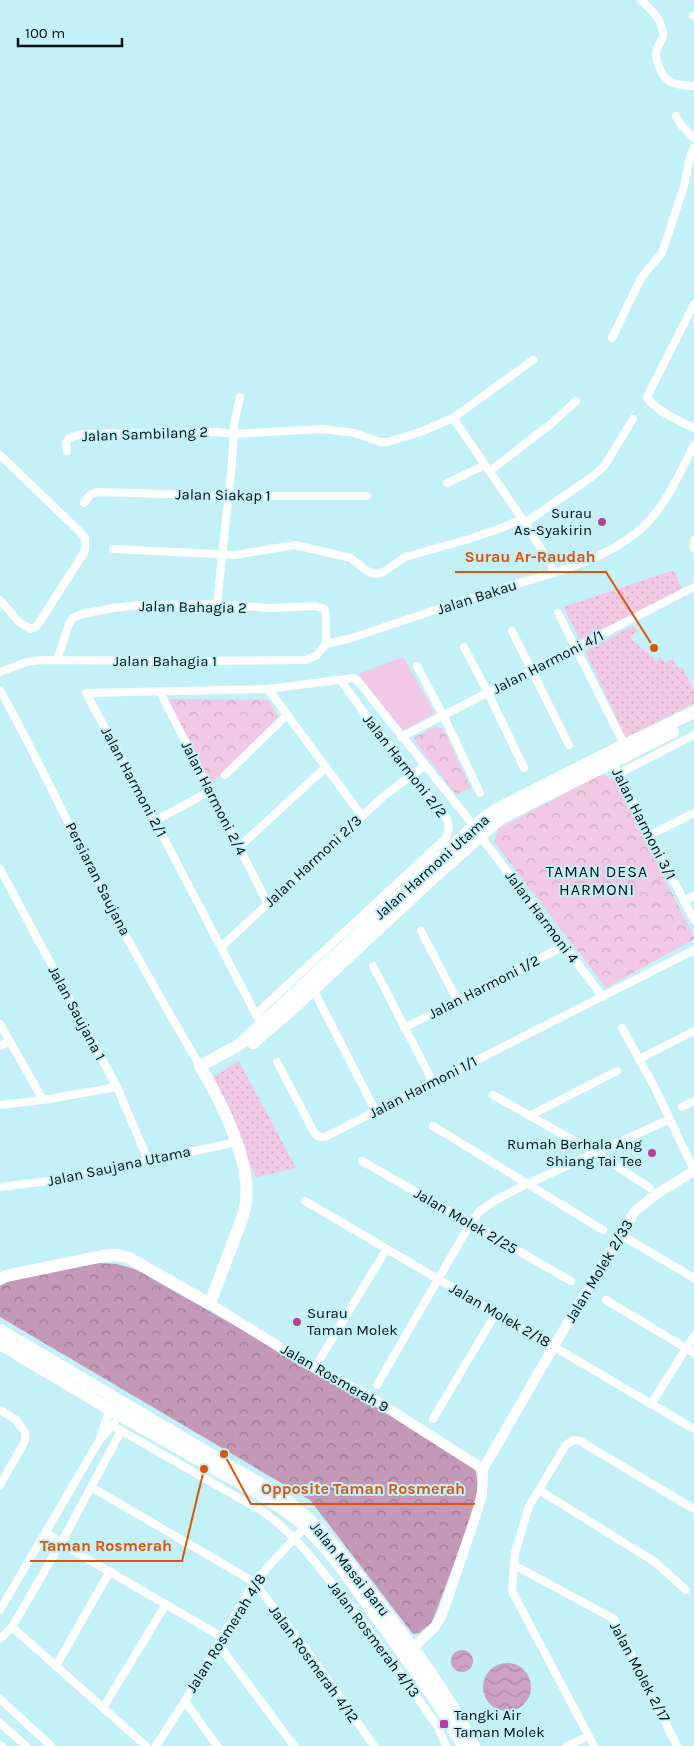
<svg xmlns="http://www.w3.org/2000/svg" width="694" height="1746" viewBox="0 0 694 1746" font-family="Karla,sans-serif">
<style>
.grass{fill:url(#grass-dots)}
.forest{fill:url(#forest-crowns)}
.park{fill:url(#park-crowns)}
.pitch{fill:#f1c9e5}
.water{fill:url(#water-waves)}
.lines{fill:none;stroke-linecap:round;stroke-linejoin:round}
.minor{stroke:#fff;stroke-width:8}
.tertiary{stroke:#fff;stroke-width:10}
.primary{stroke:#fff;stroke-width:12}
.poi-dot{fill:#b3419b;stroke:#c4f0f7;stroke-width:2}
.labels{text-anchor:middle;stroke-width:4;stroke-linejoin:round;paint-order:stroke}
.street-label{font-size:15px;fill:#021012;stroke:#c4f0f7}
.poi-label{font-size:15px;fill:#021012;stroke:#c4f0f7;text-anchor:end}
.neighbourhood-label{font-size:16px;letter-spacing:1px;fill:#021012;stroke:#c4f0f7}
.leader{fill:none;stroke:#dc550c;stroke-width:2}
.callout-dot{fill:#dc550c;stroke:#c4f0f7;stroke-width:2}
.callout-label{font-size:16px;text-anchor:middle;font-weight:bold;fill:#dc550c;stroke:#c4f0f7;stroke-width:4;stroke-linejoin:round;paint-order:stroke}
</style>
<defs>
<pattern id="grass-dots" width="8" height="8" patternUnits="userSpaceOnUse" patternTransform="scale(1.25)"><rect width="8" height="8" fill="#f1c9e5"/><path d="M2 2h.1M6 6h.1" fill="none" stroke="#cdacc3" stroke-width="1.8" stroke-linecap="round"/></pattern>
<pattern id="forest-crowns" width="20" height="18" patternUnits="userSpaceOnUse" patternTransform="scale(1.25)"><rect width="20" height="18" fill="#c498b7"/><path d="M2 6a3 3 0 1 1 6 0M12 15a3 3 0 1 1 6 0" fill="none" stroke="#9d7b93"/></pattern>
<pattern id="park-crowns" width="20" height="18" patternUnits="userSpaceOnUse" patternTransform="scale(1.25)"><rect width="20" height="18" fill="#f1c9e5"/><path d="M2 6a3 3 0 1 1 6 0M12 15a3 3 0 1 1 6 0" fill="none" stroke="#cdacc3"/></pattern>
<pattern id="water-waves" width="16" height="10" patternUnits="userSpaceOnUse" patternTransform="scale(1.25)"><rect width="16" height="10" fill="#cda1c1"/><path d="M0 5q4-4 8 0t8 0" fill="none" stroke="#ae8aa5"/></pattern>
</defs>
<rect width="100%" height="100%" fill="#c4f0f7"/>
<g class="grass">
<path d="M674 570 682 589 585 640 579 638 563 607Z"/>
<path d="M634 625 637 631 630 638 657 661 660 657 664 662 673 659 678 668 682 667 694 690V703L626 738 585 651Z"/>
<path d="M239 1061 296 1168 256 1177 212 1078Z"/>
</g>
<path class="forest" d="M99 1263 117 1264 137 1270 409 1425 475 1468 478 1484 473 1516 458 1553 432 1622 419 1633 413 1634 310 1500 0 1317V1286L13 1279Z"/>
<g class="park">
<path d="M167 699 268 700 279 718 211 784Z"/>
<path d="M436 727 443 729 471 788 456 795 413 738Z"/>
<path d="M601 774 615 780 694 937V939L606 988 494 842 498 829Z"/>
</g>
<path class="pitch" d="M403 657 435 713 401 732 358 674Z"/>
<g class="water">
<circle cx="462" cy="1661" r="11"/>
<circle cx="507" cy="1687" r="24"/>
</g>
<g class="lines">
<g class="minor">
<path d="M641 0C651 10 662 18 663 35 663 41 656 46 656 53 655 57 657 60 658 64 665 84 674 85 694 86"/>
<path d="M693 16 694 15"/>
<path d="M676 116 681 125 694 138"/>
<path d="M694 304 647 397C654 410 681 422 694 428"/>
<path d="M612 338 641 278 662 253 684 186 691 153 694 148"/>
<path d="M453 418 525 523 555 572"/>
<path d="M67 451 66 443 69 438 82 434 218 432 233 434 322 429 355 433 380 442H388L423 431 453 418 533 360"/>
<path d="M0 455 79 531 85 538V551L37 626 31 629 19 622 0 600"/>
<path d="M490 471 552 423 576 401"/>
<path d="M447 483 485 465"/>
<path d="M84 503 90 495 97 492 236 496H367"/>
<path d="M525 523 593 476 605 465 633 419"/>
<path d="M694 540 693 546 694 549"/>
<path d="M113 549 235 555 295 545 351 558 367 571 375 574 382 573 405 557 469 539 504 527 522 519"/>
<path d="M217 604 232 463 234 424 240 397"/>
<path d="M558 613 621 738"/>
<path d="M512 631 569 745"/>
<path d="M326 644 352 638C402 621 453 604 503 588 549 574 598 563 636 533 663 512 679 475 694 445"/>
<path d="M464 647 488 693 524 768"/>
<path d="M57 660 69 624 73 618 82 614 113 608 139 605 217 604 270 608 316 606 325 609 326 617V644"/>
<path d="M417 666 443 715 480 793"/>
<path d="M0 672 26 662 43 660 177 661 305 660 316 656 326 644"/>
<path d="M268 689 362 816"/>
<path d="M0 690C40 762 74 837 112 910 140 963 170 1015 200 1066"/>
<path d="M160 692 268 904"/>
<path d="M401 737 694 587"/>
<path d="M611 760 694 920"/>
<path d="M618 774 694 735"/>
<path d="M225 775 287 715"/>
<path d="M155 821 210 791"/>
<path d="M650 835 694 813"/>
<path d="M481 837 603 997"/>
<path d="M239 847 326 767"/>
<path d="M0 869 117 1087 148 1160"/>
<path d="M684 901 694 896"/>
<path d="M421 931 457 1000"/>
<path d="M221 947 385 795 424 766"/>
<path d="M373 966 433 1082"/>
<path d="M313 989 375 1110"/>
<path d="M256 1014 446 838C449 830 450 825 446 818L370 721 341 681"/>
<path d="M0 1024 43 1100"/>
<path d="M263 1028 155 821 86 693 268 689 354 678 357 680 474 826"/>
<path d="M404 1028 564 946"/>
<path d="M622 1028 654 1086 694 1170"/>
<path d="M0 1046 9 1042"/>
<path d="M639 1059 694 1031"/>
<path d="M277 1062 315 1134 319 1137H325L694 950"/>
<path d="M493 1095 596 1153 650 1188"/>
<path d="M0 1105 43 1100 117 1087"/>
<path d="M682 1107 694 1101"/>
<path d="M529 1116 617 1071"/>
<path d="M433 1126 603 1230"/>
<path d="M362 1161 571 1281"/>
<path d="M0 1187 56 1180 237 1142"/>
<path d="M305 1201 694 1429"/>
<path d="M621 1235 694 1278"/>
<path d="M606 1300 694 1353"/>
<path d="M320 1359 386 1250"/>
<path d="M377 1385 470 1224 479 1212 494 1201 527 1184 670 1119"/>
<path d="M651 1404 694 1336"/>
<path d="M0 1410 15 1419 25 1432V1441L0 1485"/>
<path d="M433 1419 496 1313"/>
<path d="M113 1426 262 1511C293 1533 310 1555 333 1585 371 1630 404 1679 438 1727L446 1746"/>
<path d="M100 1439 105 1422 112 1408"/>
<path d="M91 1487 254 1582 308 1652 374 1746"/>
<path d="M539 1490 655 1562 686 1590"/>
<path d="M46 1532 60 1543 222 1637"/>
<path d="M514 1565 614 1619 677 1746"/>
<path d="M0 1610 99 1441 114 1423"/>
<path d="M12 1627 146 1746"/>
<path d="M0 1639 12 1627 66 1534 121 1431"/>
<path d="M218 1644 294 1746"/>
<path d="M56 1666 110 1571"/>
<path d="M0 1699 51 1746"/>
<path d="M185 1701 217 1746"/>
<path d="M103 1708 166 1604"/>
<path d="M0 1723 26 1746"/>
<path d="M0 1745 2 1746"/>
<path d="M156 1746 185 1701 254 1582 305 1527"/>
<path d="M567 1746 588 1736"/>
<path d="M594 1746 512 1591 515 1553 529 1506 566 1445 574 1440 580 1441 694 1509"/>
</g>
<g class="tertiary">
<path d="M210 1304 302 1361 370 1397 483 1469"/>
<path d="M483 1469 554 1346 635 1211 658 1193 694 1171"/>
<path d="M413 1648 434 1628 442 1615 475 1518 482 1494 483 1469"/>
</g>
<g class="primary">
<path d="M253 1043 288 1013 430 881 501 818 673 732"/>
<path d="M0 1279 6 1276 103 1256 117 1255 129 1258 210 1304C217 1284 225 1263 233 1243 237 1231 243 1219 245 1207 254 1166 221 1101 200 1066L239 1045 474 826 495 810 608 753 694 712"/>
<path d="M0 1330 276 1493C319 1521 348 1563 379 1603 414 1649 449 1695 474 1746"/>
<path d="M0 1344 111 1410 256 1492C271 1501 286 1511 300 1522 333 1551 359 1594 385 1629 412 1667 441 1705 463 1746"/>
</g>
</g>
<g class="poi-dot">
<circle cx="602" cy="522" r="5"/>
<circle cx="652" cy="1153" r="5"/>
<circle cx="297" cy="1322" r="5"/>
<rect x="439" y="1719" width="10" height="10" rx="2.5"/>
</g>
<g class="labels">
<g class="street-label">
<text transform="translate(145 434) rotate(-2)" y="5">Jalan Sambilang 2</text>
<text transform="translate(223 495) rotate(1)" y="5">Jalan Siakap 1</text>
<text transform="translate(477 597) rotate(-18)" y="5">Jalan Bakau</text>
<text transform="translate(193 607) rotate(1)" y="5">Jalan Bahagia 2</text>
<text x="165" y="666">Jalan Bahagia 1</text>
<text transform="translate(548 662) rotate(-27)" y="5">Jalan Harmoni 4/1</text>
<text transform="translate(405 766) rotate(52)" y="5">Jalan Harmoni 2/2</text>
<text transform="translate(134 782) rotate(62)" y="5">Jalan Harmoni 2/1</text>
<text transform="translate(214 798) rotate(63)" y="5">Jalan Harmoni 2/4</text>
<text transform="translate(644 824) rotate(63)" y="5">Jalan Harmoni 3/1</text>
<text transform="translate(313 861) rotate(-43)" y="5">Jalan Harmoni 2/3</text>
<text transform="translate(432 867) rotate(-42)" y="5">Jalan Harmoni Utama</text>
<text transform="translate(98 879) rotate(63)" y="5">Persiaran Saujana</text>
<text transform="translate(542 917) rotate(53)" y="5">Jalan Harmoni 4</text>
<text transform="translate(484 987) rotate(-27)" y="5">Jalan Harmoni 1/2</text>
<text transform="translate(77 1013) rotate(62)" y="5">Jalan Saujana 1</text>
<text transform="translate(423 1087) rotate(-27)" y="5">Jalan Harmoni 1/1</text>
<text transform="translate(119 1166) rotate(-12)" y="5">Jalan Saujana Utama</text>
<text transform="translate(466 1221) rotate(30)" y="5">Jalan Molek 2/25</text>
<text transform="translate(599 1271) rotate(-59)" y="5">Jalan Molek 2/33</text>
<text transform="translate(500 1315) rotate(30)" y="5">Jalan Molek 2/18</text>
<text transform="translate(335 1378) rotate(30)" y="5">Jalan Rosmerah 9</text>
<text transform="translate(350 1569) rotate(51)" y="5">Jalan Masai Baru</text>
<text transform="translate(226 1633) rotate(-58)" y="5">Jalan Rosmerah 4/8</text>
<text transform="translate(374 1639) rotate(53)" y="5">Jalan Rosmerah 4/13</text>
<text transform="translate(314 1664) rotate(54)" y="5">Jalan Rosmerah 4/12</text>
<text transform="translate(640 1672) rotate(62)" y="5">Jalan Molek 2/17</text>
</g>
<g class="poi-label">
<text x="592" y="518">Surau<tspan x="592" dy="17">As-Syakirin</tspan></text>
<text x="642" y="1149">Rumah Berhala Ang<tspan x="642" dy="17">Shiang Tai Tee</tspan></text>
<text x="307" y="1318" text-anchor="start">Surau<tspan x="307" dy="17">Taman Molek</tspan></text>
<text x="454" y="1720" text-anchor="start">Tangki Air<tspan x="454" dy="17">Taman Molek</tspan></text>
</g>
<g class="neighbourhood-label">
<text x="597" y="877">TAMAN DESA<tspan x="597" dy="18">HARMONI</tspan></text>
</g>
</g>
<path class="leader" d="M654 648L606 572H455M224 1454L251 1504H475M204 1469L182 1561H30"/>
<g class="callout-dot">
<circle cx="654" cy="648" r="5"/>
<circle cx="224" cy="1454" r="5"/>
<circle cx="204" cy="1469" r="5"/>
</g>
<g class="callout-label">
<text x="530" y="562">Surau Ar-Raudah</text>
<text x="363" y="1494">Opposite Taman Rosmerah</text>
<text x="106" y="1551">Taman Rosmerah</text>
</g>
<path d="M18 38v8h104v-8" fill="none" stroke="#021012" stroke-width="2.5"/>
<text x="25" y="38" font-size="15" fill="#021012" stroke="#c4f0f7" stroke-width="4" paint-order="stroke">100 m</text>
</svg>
